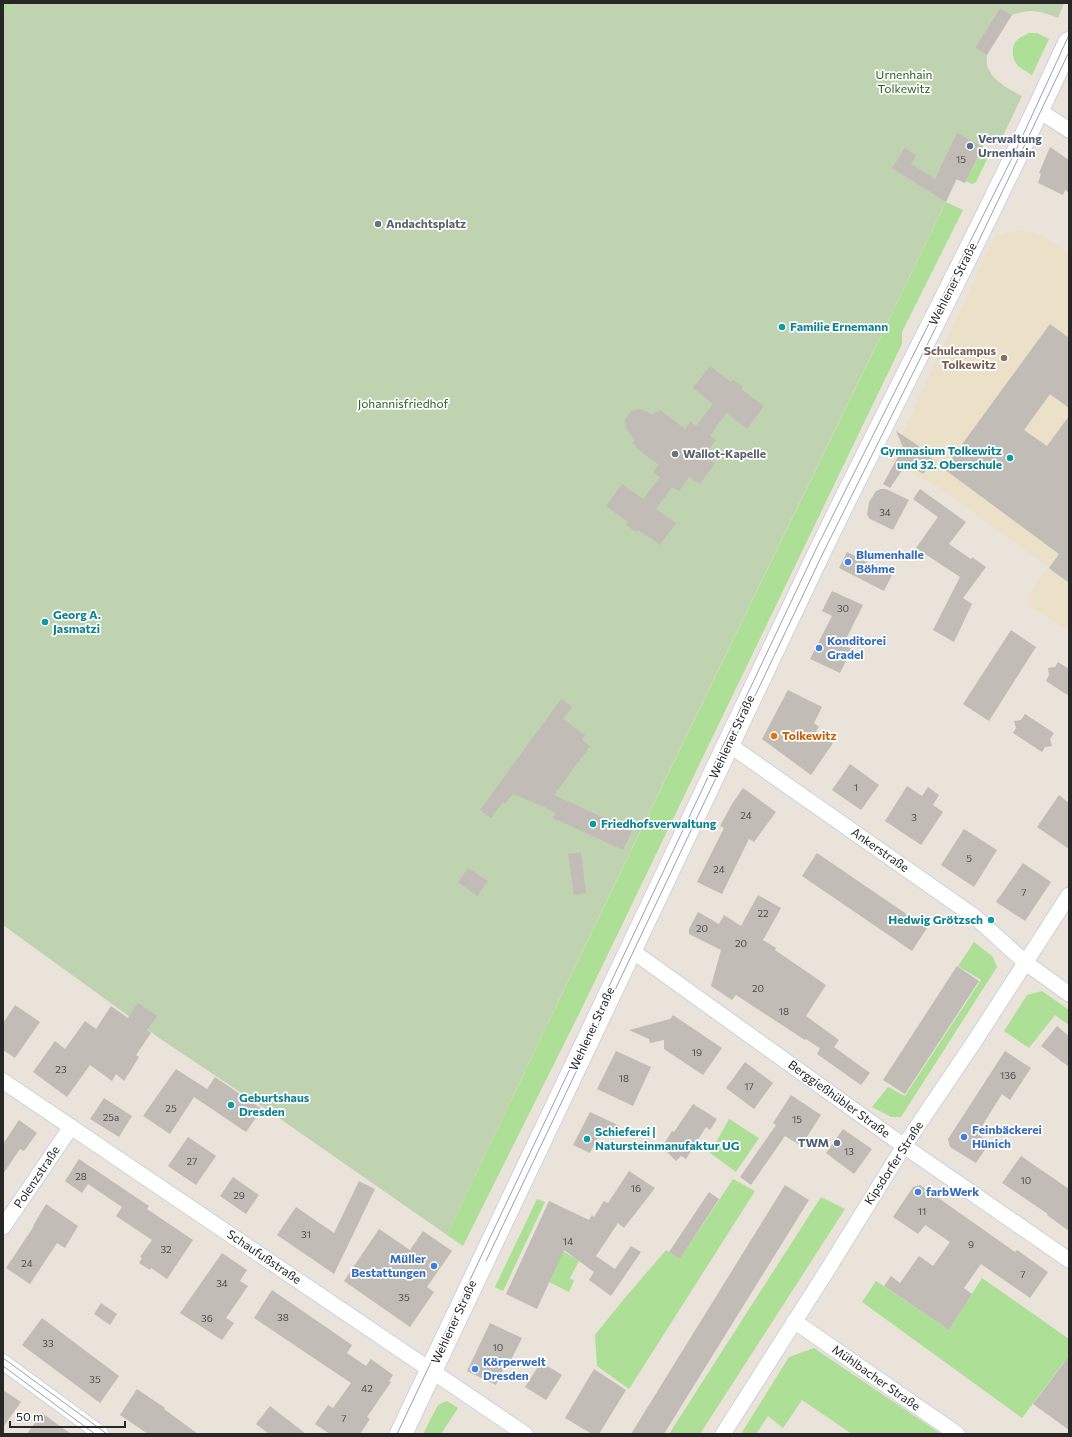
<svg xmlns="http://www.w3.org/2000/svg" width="1072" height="1437" viewBox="0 0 1072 1437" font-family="Commissioner,sans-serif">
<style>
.education{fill:#ebe0c8}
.green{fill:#addf96}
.cemetery{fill:#c0d3b0}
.building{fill:#c1bcb6}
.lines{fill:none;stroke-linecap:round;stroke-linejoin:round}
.minor-casing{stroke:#ced1e0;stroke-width:17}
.secondary-casing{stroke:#ced1e0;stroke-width:24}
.minor{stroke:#fff;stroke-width:15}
.secondary{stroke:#fff;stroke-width:22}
.tram{stroke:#9c9fb1;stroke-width:1}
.service-dot{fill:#5c6f8a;stroke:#fff;stroke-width:1.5}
.worship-dot{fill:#6b7280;stroke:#fff;stroke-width:1.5}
.culture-dot{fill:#0f9aa8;stroke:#fff;stroke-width:1.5}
.education-dot{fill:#8d6e63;stroke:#fff;stroke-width:1.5}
.shop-dot{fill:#3f7fe0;stroke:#fff;stroke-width:1.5}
.food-dot{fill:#e8710a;stroke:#fff;stroke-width:1.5}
.labels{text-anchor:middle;stroke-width:3.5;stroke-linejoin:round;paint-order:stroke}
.number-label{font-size:10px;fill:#4e4c4b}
.park-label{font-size:12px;fill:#28601b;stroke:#fff}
.service-label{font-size:12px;font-weight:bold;fill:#4e5e75;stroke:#fff;text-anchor:start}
.worship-label{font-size:12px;font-weight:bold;fill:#5b616d;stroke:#fff;text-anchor:start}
.street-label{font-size:12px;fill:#272727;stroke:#fff}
.culture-label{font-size:12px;font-weight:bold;fill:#0d838f;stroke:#fff;text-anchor:start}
.education-label{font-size:12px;font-weight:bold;fill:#785e54;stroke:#fff;text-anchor:end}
.shop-label{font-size:12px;font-weight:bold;fill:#366cbe;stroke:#fff;text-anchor:start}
.food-label{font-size:12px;font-weight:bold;fill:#c56008;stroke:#fff;text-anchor:start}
</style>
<rect width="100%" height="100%" fill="#e9e3d9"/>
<path class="education" d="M1022 231 1035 233 1047 238 1069 253V631L1029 606 1028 598 1030 593 1048 567 936 485 889 462 995 236 1008 232Z"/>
<g class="green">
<path d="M3 3H18L3 12Z"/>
<path d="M1029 33H1037L1049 39 1032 75C1027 72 1022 69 1018 66 1012 59 1010 46 1018 39 1021 37 1026 35 1029 33Z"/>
<path d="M983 148 987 150 989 155 976 182 972 184 966 181Z"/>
<path d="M946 202 963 210 902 332V344L580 1012 463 1246 447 1235C611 889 779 546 946 202Z"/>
<path d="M974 942 993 957 997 967 901 1117H891L872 1107 888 1087 905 1096 981 980 958 966Z"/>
<path d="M1042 991 1069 1010V1025L1055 1015 1029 1048 1004 1031 1027 995Z"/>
<path d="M729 1119 759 1138 736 1172 710 1153Z"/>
<path d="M733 1179 755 1191 629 1389 597 1366 595 1335 624 1299 666 1250 680 1259Z"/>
<path d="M821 1197 845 1209 700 1434H669Z"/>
<path d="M537 1199 545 1202 503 1291 495 1287Z"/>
<path d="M563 1251 579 1261 570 1278 574 1281 569 1292 549 1282Z"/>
<path d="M982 1278 1069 1339V1365L1064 1362 1022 1418 862 1302 876 1281 949 1330Z"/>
<path d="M814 1348 941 1434H852L802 1400 783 1428 768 1416 756 1434H741L789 1357Z"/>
<path d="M447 1401 458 1408 441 1434H423L438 1405Z"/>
</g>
<path class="cemetery" d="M18 3H1064L1058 18C1039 11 1032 8 1012 15L1000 8 975 48 987 55C987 59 986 65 988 68 993 81 1010 90 1022 96L1002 138 996 143 986 139 965 183 957 179C786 531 614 882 447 1235L279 1118 159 1038 3 925V12Z"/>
<g class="building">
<path d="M1000 8 1012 15 987 55 975 48Z"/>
<path d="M957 133 983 147 965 183 956 179 946 202 892 168 905 148 916 155 911 164 935 179Z"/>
<path d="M1050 147 1069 160V193L1065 190 1063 195 1038 183 1041 174 1039 173Z"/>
<path d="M1050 324 1069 338V408L1050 394 1024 430 1047 446 1069 416V583L1049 568 1059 554 944 469Z"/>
<path d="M710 366 731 382 733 380 743 387 741 389 764 406 747 429 726 413 718 424 710 436 716 440 704 456 715 463 700 484 689 477 679 491 672 487 656 509 676 523 660 545 638 530 636 532 626 525 628 522 606 506 622 484 643 499 660 477 653 472 659 465 635 447 636 445 633 443 635 440 626 428 625 420 631 411 641 409 653 415 656 411 658 413 660 410 685 429 690 422 696 426 713 404 693 388Z"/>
<path d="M896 431 919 446 918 448 934 460 923 474 907 463 890 488 883 484 899 455 904 449Z"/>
<path d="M881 489H886L909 500 893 530 870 519 867 515 869 502 876 491Z"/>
<path d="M920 489 966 522 949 544 971 559 972 557 986 567 963 598 972 604 954 642 933 630 960 577 916 548 938 517 913 499Z"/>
<path d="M847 552 892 575 884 591 839 568Z"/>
<path d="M832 591 863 605 843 645 852 649 840 673 810 659 832 616 822 611Z"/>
<path d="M1011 630 1036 647 989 721 963 704Z"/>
<path d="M1058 662 1069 669V696L1046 681 1049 675 1048 668 1055 667Z"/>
<path d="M788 690 822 707 814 723 819 727 816 731 833 743 811 775 762 739Z"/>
<path d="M561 699 572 707 563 719 585 735 582 740 590 746 554 795 632 831 623 850 553 818 556 813 547 809V808L513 794 505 804 503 802 491 818 480 810Z"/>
<path d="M1025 714 1054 733 1050 739 1052 746 1045 747 1042 752 1013 733 1016 728 1014 721 1021 720Z"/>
<path d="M850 764 879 785 861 810 832 790Z"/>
<path d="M907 786 922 796 928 787 939 795 933 805 943 812 921 845 885 821Z"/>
<path d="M743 788 776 812 754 842 749 839 722 894 697 882 724 828 720 826 732 804Z"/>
<path d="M1059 795 1069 803V849L1037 827Z"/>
<path d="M964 829 997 850 974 887 941 865Z"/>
<path d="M581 852 586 893 574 895 568 854Z"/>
<path d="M817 853 927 928 912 951 802 876Z"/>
<path d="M1023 863 1051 882 1025 921 996 902Z"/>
<path d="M468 868 488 881 477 896 458 882Z"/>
<path d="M758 895 781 908 763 940 776 948 775 950 826 985 806 1016 839 1040 834 1047 870 1073 861 1085 817 1054 820 1048 806 1039 805 1040 736 995 732 1000 711 986 721 950 689 934V929L698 912 719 924 724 915 741 926Z"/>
<path d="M957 966 979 981 905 1094 883 1080Z"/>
<path d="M138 1003 157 1016 147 1030 151 1033 136 1055 139 1057 124 1081 116 1074 112 1081 90 1065 67 1097 33 1072 55 1041 65 1049 85 1021 96 1029 111 1006 128 1018Z"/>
<path d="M15 1005 40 1022 15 1058 3 1050V1023Z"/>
<path d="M673 1015 722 1048 703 1075 664 1049V1040L650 1043 649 1039 629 1030 670 1019Z"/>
<path d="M1057 1026 1069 1036V1067L1041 1046Z"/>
<path d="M616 1051 651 1067 633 1106 597 1089Z"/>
<path d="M1005 1051 1031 1068 1010 1100 1002 1094 977 1134 990 1142 976 1163 950 1147 948 1139Z"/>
<path d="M745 1062 773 1083 754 1109 726 1088Z"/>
<path d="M176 1069 207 1089 215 1077 262 1109 246 1132 194 1097 170 1134 143 1116Z"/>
<path d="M791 1095 821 1115 801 1146 785 1136 751 1185 740 1177 776 1125 773 1123Z"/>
<path d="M104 1098 132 1116 119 1137 90 1119Z"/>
<path d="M693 1104 717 1119 710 1130 706 1127 686 1159 681 1156 676 1161 662 1147 672 1131 674 1132Z"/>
<path d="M590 1112 620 1126 597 1139 590 1153 573 1145Z"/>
<path d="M19 1120 37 1133 24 1151 20 1149 3 1174V1144Z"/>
<path d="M843 1129 872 1149 854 1174 826 1153Z"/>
<path d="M188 1137 216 1156 196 1185 168 1166Z"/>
<path d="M1021 1156 1069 1189V1231L1047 1215 1048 1214 1002 1183Z"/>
<path d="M79 1159 149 1206 147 1209 193 1240 167 1279 151 1268 150 1270 139 1263 142 1258 140 1257 152 1240 116 1216 122 1207 88 1184 82 1193 65 1181Z"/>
<path d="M629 1171 655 1188 624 1228 618 1223 596 1256 615 1269 631 1246 641 1252 611 1296 589 1280 594 1272 564 1250 537 1309 506 1294 549 1201 589 1220 592 1215 594 1217 604 1201 608 1203Z"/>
<path d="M233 1177 259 1195 246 1214 220 1196Z"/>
<path d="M359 1181 375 1189 334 1274 277 1235 296 1207 334 1233Z"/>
<path d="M785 1185 809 1200 664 1434H631Z"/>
<path d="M920 1185 1015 1252 1017 1250 1048 1272 1030 1298 981 1264 964 1288 972 1294 949 1330 884 1286 891 1276 900 1283 919 1256 933 1266 950 1242 925 1225 918 1234 893 1217 913 1187Z"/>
<path d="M709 1192 719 1199 680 1259 669 1252Z"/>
<path d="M46 1204 78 1226 65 1248 57 1243 30 1284 6 1268 34 1226H33Z"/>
<path d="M379 1229 410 1250 423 1231 452 1251 427 1287 434 1292 410 1327 344 1281Z"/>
<path d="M222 1253 247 1270 240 1281 248 1286 226 1318 234 1323 222 1340 180 1313Z"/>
<path d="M272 1290 352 1345 347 1353 366 1366 371 1359 393 1375 389 1381 391 1382 367 1417 370 1419 360 1434H330L315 1424 328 1405 333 1408 351 1383 254 1318Z"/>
<path d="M101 1303 117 1314 110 1325 94 1314Z"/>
<path d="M42 1318 119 1376 100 1403 22 1345Z"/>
<path d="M490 1323 522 1338 511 1360 508 1359 496 1385 467 1371Z"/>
<path d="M1069 1356V1430L1033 1404Z"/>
<path d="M541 1362 562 1375 546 1400 525 1387Z"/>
<path d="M594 1369 626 1390 599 1434H592L565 1418Z"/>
<path d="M137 1389 165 1408 164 1409 198 1434H148L120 1415Z"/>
<path d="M3 1390 21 1402 3 1427Z"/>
<path d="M270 1406 306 1434H269L256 1424Z"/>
<path d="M42 1413 71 1434H27Z"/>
</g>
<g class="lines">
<defs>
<g id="minor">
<path d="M1038 110 1069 130"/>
<path d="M728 744 975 917 1026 963 1069 994"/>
<path d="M631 950 904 1146 1069 1260"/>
<path d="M3 1081 525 1434"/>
<path d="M3 1227 71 1127"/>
<path d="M794 1321 957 1434"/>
<path d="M3 1362 101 1434"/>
<path d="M723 1434 828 1269 904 1146 976 1039 1069 895"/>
</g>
<path id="secondary" d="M401 1434 821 549C903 380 991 214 1069 43"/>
</defs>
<use href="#minor" class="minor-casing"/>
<use href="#secondary" class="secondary-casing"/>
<use href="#minor" class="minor"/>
<use href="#secondary" class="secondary"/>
<g class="tram">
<path d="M486 1261 824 551 973 253 1069 52"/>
<path d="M3 1358 107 1434"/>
<path d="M3 1366 95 1434"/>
<path d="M397 1434 817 547 1017 148 1069 35"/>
</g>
</g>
<g class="service-dot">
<circle cx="970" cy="146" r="4"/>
<circle cx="837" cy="1143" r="4"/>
</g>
<g class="worship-dot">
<circle cx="378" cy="224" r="4"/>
<circle cx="675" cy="454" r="4"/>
</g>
<g class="culture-dot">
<circle cx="782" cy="327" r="4"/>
<circle cx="1010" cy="458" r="4"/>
<circle cx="45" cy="622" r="4"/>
<circle cx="593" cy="824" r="4"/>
<circle cx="991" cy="920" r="4"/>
<circle cx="231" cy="1105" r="4"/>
<circle cx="587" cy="1139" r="4"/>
</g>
<circle class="education-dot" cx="1004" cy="358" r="4"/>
<g class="shop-dot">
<circle cx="848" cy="562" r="4"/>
<circle cx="819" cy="648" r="4"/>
<circle cx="964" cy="1137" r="4"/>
<circle cx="918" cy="1192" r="4"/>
<circle cx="434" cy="1266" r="4"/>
<circle cx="475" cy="1369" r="4"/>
</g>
<circle class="food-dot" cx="774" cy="736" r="4"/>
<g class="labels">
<g class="number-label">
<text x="961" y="163">15</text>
<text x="885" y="516">34</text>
<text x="843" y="612">30</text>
<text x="856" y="791">1</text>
<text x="746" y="819">24</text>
<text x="914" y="821">3</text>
<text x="969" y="862">5</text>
<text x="719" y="873">24</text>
<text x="1024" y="896">7</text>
<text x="763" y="917">22</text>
<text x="702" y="932">20</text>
<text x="741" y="947">20</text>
<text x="758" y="992">20</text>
<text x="784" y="1015">18</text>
<text x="697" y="1056">19</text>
<text x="61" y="1073">23</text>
<text x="1008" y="1079">136</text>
<text x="624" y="1082">18</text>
<text x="749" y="1090">17</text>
<text x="171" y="1112">25</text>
<text x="111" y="1121">25a</text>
<text x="797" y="1123">15</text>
<text x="849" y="1155">13</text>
<text x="192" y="1165">27</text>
<text x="81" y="1180">28</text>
<text x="1026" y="1184">10</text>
<text x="636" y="1192">16</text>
<text x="239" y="1199">29</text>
<text x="922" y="1215">11</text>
<text x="306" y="1238">31</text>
<text x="568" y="1245">14</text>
<text x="971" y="1248">9</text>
<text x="166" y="1253">32</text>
<text x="27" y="1267">24</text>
<text x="1023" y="1278">7</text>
<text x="222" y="1287">34</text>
<text x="404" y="1301">35</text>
<text x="283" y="1321">38</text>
<text x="207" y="1322">36</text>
<text x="48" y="1347">33</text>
<text x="498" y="1351">10</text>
<text x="95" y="1383">35</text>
<text x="367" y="1392">42</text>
<text x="344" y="1422">7</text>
</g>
<g class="park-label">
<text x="904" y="79">Urnenhain<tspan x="904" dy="14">Tolkewitz</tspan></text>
<text x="403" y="408">Johannisfriedhof</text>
</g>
<g class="service-label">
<text x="978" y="143">Verwaltung<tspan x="978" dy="14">Urnenhain</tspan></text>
<text x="829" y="1147" text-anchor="end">TWM</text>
</g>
<g class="worship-label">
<text x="386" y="228">Andachtsplatz</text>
<text x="683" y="458">Wallot-Kapelle</text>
</g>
<g class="street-label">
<text transform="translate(953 284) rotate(-63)" y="4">Wehlener Straße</text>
<text transform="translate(732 737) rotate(-65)" y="4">Wehlener Straße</text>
<text transform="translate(880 850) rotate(35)" y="4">Ankerstraße</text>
<text transform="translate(592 1029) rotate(-65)" y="4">Wehlener Straße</text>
<text transform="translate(839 1099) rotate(36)" y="4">Berggießhübler Straße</text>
<text transform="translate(894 1163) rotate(-57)" y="4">Kipsdorfer Straße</text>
<text transform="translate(37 1177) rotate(-56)" y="4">Polenzstraße</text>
<text transform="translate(264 1257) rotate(34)" y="4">Schaufußstraße</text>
<text transform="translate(454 1322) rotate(-65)" y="4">Wehlener Straße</text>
<text transform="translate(876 1378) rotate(35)" y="4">Mühlbacher Straße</text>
</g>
<g class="culture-label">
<text x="790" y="331">Familie Ernemann</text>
<text x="1002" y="455" text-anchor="end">Gymnasium Tolkewitz<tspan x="1002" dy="14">und 32. Oberschule</tspan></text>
<text x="53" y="619">Georg A.<tspan x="53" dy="14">Jasmatzi</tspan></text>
<text x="601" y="828">Friedhofsverwaltung</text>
<text x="983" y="924" text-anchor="end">Hedwig Grötzsch</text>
<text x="239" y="1102">Geburtshaus<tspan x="239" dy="14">Dresden</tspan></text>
<text x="595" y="1136">Schieferei |<tspan x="595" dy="14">Natursteinmanufaktur UG</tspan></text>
</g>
<g class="education-label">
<text x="996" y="355">Schulcampus<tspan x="996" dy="14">Tolkewitz</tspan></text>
</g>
<g class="shop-label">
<text x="856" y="559">Blumenhalle<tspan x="856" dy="14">Böhme</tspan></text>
<text x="827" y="645">Konditorei<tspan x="827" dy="14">Gradel</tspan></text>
<text x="972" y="1134">Feinbäckerei<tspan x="972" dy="14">Hünich</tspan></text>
<text x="926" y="1196">farbWerk</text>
<text x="426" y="1263" text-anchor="end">Müller<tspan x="426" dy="14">Bestattungen</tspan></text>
<text x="483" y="1366">Körperwelt<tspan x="483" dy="14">Dresden</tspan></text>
</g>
<g class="food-label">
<text x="782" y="740">Tolkewitz</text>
</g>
</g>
<rect width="1072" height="1437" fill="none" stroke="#272727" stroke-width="8"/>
<path d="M10 1421v6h115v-6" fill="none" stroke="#272727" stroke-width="2"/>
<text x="16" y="1421" font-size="12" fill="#272727" stroke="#ffffff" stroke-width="3" paint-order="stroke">50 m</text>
</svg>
